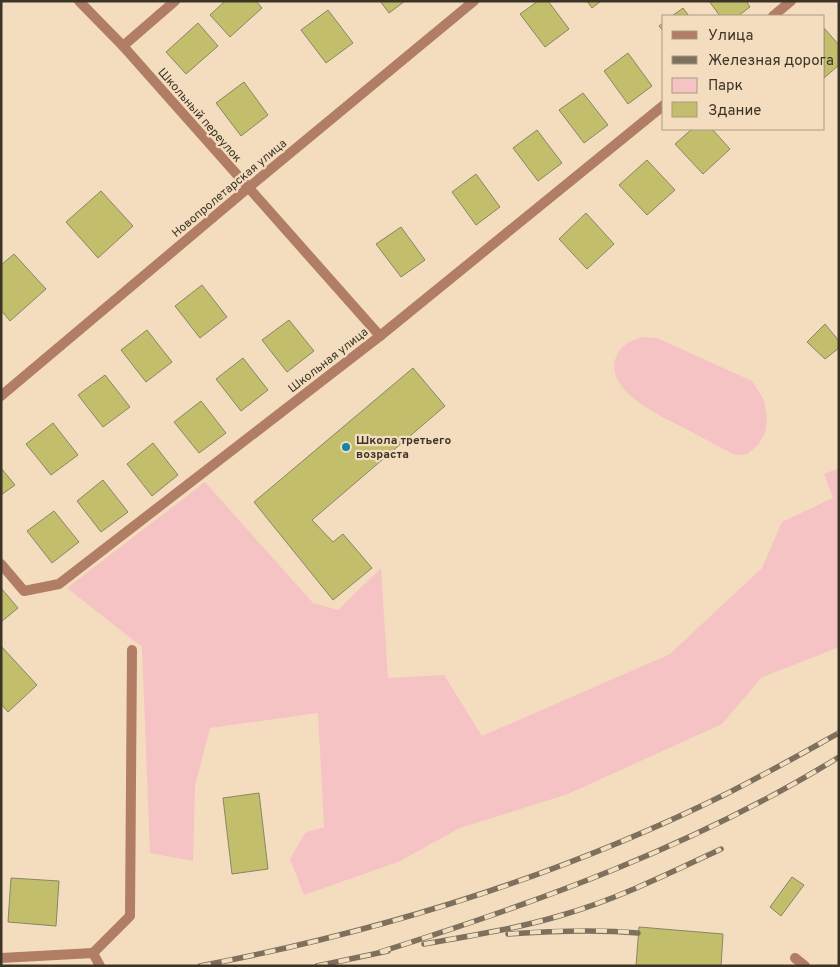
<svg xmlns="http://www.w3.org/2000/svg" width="840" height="967" viewBox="0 0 840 967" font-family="Overpass,sans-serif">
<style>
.green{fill:#f6c3c5}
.building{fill:#c2be6c;stroke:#878765}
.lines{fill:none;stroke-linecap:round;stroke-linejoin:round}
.service{stroke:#b17d65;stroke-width:10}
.minor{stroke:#b17d65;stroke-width:10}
.rail-casing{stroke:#7d705d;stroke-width:5.5}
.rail{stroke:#f3ddbe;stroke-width:4;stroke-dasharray:11;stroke-linecap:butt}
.poi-dot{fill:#1585ac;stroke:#f3ddbe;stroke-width:2}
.labels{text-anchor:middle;stroke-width:4.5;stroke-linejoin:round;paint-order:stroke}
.street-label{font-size:12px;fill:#3d3428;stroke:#f3ddbe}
.poi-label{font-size:12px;font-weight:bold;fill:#3d3428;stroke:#f3ddbe;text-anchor:start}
</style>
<rect width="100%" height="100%" fill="#f3ddbe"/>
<g class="green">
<path d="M643 337 657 338 752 381 764 400 767 419 765 433 758 445 747 454 735 455C718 446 701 437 684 428 661 416 607 393 615 360 619 346 629 341 643 337Z"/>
<path d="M839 468V647L761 678 722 724 568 794 460 828 398 862 304 895 290 859 305 833 324 827 318 713 210 728 195 786 193 861 150 853 142 647 67 588 205 482 313 603 338 610 381 568 388 678 444 675 482 736 670 654 762 568 782 522 833 498 824 474Z"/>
</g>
<g class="building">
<path d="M225 1H256L262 8 230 37 210 15Z"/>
<path d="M380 1H405L389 13Z"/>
<path d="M538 1H548L569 29 545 47 520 14Z"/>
<path d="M587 1H601L592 8Z"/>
<path d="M709 1H746L750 7 738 16H720Z"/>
<path d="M683 8 689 16H672Z"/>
<path d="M328 10 353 43 326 63 301 30Z"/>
<path d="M664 22V32L659 26Z"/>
<path d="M198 23 218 46 186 74 166 52Z"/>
<path d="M824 28 839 45V65L824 78Z"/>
<path d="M628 53 652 86 628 104 604 71Z"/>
<path d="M244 82 268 115 241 136 216 103Z"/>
<path d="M583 93 608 125 584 143 559 110Z"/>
<path d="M692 129H712L730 149 703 174 675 144Z"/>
<path d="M537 130 562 163 538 181 513 148Z"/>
<path d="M647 160 675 190 647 215 619 185Z"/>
<path d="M476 174 500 207 476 225 452 192Z"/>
<path d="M101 191 133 226 98 258 66 222Z"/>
<path d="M586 213 614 244 587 269 559 239Z"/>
<path d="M401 227 425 260 401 277 376 244Z"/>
<path d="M14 254 46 289 10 321 1 310V265Z"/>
<path d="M202 285 227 317 200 338 175 306Z"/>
<path d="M289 320 314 351 287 372 262 340Z"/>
<path d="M825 324 839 341V348L825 359 807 342Z"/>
<path d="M147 330 172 362 146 382 121 350Z"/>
<path d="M243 358 268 390 241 411 216 379Z"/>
<path d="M413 368 445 406 312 520 333 542 343 534 372 568 333 600 254 502Z"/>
<path d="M105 375 130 407 103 427 78 395Z"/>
<path d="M201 401 226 433 199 453 174 422Z"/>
<path d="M53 423 78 455 51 475 26 444Z"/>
<path d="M153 443 178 475 152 496 127 464Z"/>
<path d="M1 468 15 485 1 495Z"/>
<path d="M103 480 128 512 101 532 77 501Z"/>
<path d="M54 511 79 542 52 563 27 531Z"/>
<path d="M1 588 18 608 1 622Z"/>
<path d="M1 646 37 685 8 712 1 704Z"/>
<path d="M259 793 268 869 232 874 223 798Z"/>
<path d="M792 877 804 885 781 916 770 907Z"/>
<path d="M11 878 59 881 56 926 8 922Z"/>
<path d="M639 927 723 934 721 966H636Z"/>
</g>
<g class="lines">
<g class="service">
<path d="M93 953 130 916 132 650"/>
<path d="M795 958 805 966"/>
</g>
<g class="minor">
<path d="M79 1 123 46 380 336"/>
<path d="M773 16 791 1"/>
<path d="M123 46 175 1"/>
<path d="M1 396 248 188 474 1"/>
<path d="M1 564 24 591 59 584 380 336 664 105"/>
<path d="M1 958 93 953 100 966"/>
</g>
<defs>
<g id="rail">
<path d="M508 934C551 931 595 929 638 933"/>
<path d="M424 944C469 936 515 929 559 916 615 900 668 874 721 849"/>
<path d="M380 952C539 902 697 845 839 757"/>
<path d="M200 966C383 931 558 877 726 794 764 775 801 754 839 733"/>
<path d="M317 966 388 951"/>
</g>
</defs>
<use href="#rail" class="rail-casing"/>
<use href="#rail" class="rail"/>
</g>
<circle class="poi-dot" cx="346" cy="447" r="5"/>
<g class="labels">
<g class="street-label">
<text transform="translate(200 115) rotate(49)" y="4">Школьный переулок</text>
<text transform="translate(229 188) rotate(-40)" y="4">Новопролетарская улица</text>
<text transform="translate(328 360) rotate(-38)" y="4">Школьная улица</text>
</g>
<g class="poi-label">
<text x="356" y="444">Школа третьего<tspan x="356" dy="14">возраста</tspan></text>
</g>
</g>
<rect width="840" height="967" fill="none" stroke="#3d3428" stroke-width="5"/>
<rect x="662" y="15" width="162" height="115" fill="#f3ddbe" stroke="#aa9982"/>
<rect x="672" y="31" width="25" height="8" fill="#b17d65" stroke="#aa9982"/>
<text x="708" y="40" font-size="15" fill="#3d3428">Улица</text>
<rect x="672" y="56" width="25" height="8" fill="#7d705d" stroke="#aa9982"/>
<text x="708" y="65" font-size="15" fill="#3d3428">Железная дорога</text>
<rect x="672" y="78" width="25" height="15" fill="#f6c3c5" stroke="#aa9982"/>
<text x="708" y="90" font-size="15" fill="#3d3428">Парк</text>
<rect x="672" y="102" width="25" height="15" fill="#c2be6c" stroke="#aa9982"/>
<text x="708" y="115" font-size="15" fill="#3d3428">Здание</text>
</svg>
